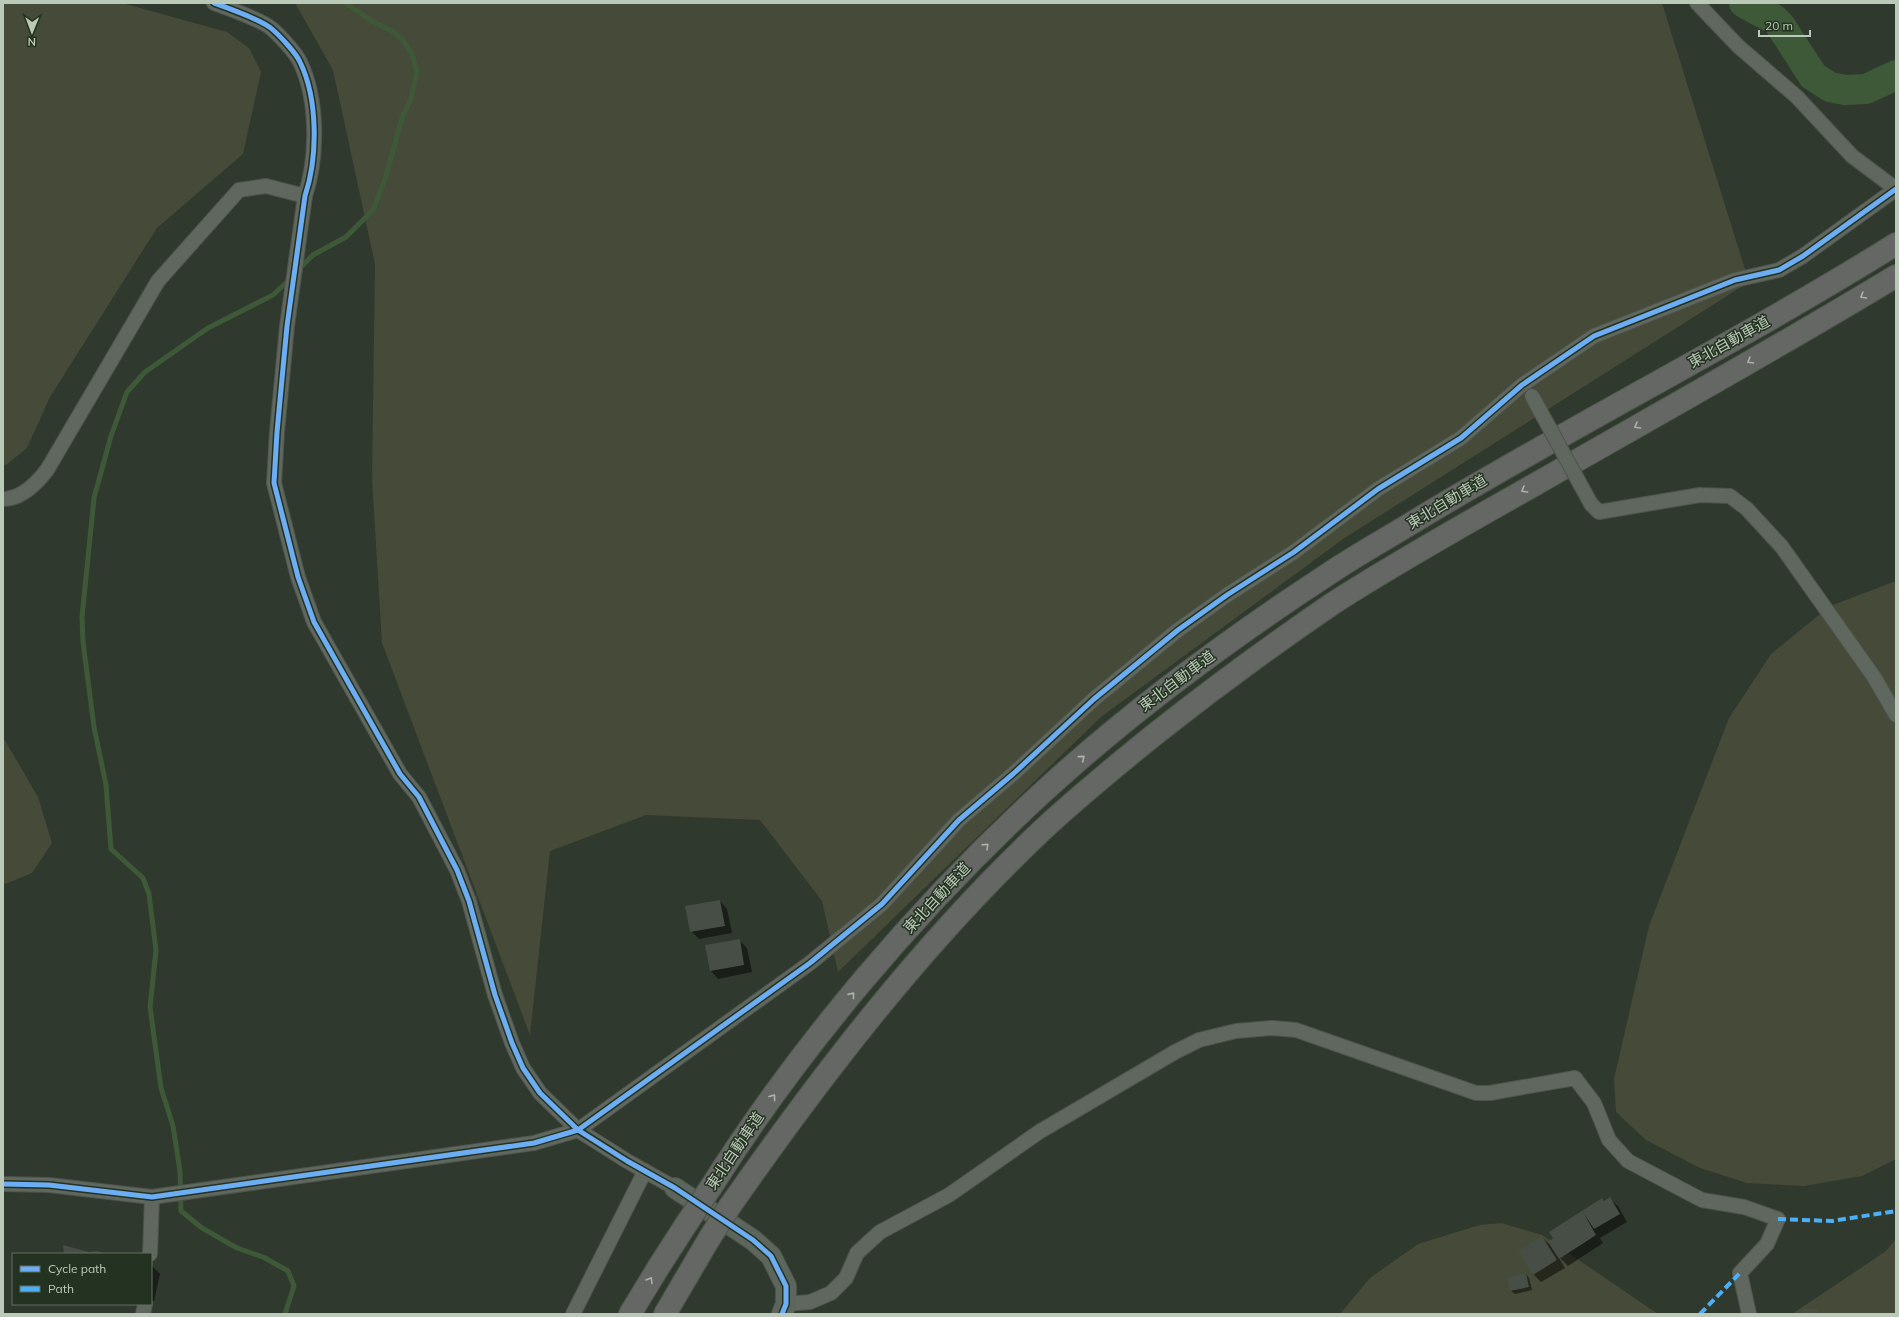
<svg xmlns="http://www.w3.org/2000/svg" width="1899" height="1317" viewBox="0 0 1899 1317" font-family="Mulish,'Noto Sans JP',sans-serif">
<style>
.green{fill:#464a38}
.shadow{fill:#0007}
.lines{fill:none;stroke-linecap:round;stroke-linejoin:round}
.stream{stroke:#3e5938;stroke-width:5}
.river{stroke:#3e5938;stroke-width:30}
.building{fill:#464e45}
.street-casing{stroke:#4e544d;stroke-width:16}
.secondary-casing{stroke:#4e544d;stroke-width:22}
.highway-casing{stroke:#4c554a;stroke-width:24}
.street{stroke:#5f675e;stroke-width:14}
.secondary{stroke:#5d665c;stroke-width:20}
.highway{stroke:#646763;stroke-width:22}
.street-bridge-casing{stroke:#4e544d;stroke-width:16;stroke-linecap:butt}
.highway-bridge-casing{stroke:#4c554a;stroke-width:24;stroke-linecap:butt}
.street-bridge{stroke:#5f675e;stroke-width:14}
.highway-bridge{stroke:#646763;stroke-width:22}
.quiet{stroke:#4cb0f7;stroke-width:4;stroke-dasharray:8 4;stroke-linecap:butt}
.cycleway-casing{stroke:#243321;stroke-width:8}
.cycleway{stroke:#6dadf4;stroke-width:5}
.oneway{stroke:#aab5a8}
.labels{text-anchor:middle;stroke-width:3;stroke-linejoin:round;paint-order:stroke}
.street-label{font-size:15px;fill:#bbc9b9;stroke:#243321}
</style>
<rect width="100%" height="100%" fill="#30392e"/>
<g class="green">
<path d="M3 3H122L227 32 249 48 261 72 243 154 157 228 50 397 27 448 6 465H3Z"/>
<path d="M295 3H1662L1749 282 1343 539 1101 717 838 972 822 901 760 820 646 815 550 851 530 1035 382 643 372 479 375 264 333 70Z"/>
<path d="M1896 581V1159L1862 1176 1804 1186 1747 1183 1700 1168 1646 1140 1616 1112 1614 1079 1649 926 1729 718 1771 654 1830 606Z"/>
<path d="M3 737 38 797 52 843 32 873 3 885Z"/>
<path d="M1501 1223 1542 1235 1658 1314H1340L1370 1278 1418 1244 1480 1225Z"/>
<path d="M1896 1239V1314H1792L1886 1251Z"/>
</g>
<g class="shadow">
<path d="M720 901 727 909 732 933 699 939 691 931Z"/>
<path d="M739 940 747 948 752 972 718 979 711 971Z"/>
<path d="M1602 1199 1605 1202 1610 1199 1618 1206 1627 1222 1600 1238 1603 1243 1568 1266 1558 1256 1565 1268 1541 1282 1533 1274 1542 1237 1548 1243 1555 1238 1550 1232Z"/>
<path d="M151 1265 160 1274 154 1301H151Z"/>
<path d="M1526 1274 1529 1278 1532 1290 1515 1294 1511 1291Z"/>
</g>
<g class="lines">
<g class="stream">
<path d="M298 270 313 255 346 237 373 210 386 176 402 118 411 99 417 72 412 54 402 39 392 31 374 22 345 3"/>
<path d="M285 1314 294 1286 288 1271 263 1257 237 1248 202 1228 181 1211 180 1171 173 1126 161 1088 150 1007 156 950 149 894 143 878 111 849 106 785 94 727 83 642 82 617 94 498 111 436 127 392 145 372 208 328 273 295 290 279"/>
</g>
<path class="river" d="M1744 3 1774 19 1780 25 1813 76 1830 87 1845 90 1866 89 1896 75"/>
</g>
<g class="building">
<path d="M720 900 725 926 690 932 685 906Z"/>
<path d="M740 939 744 965 710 971 705 945Z"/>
<path d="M1610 1197 1620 1214 1594 1229 1583 1212 1596 1235 1559 1259 1548 1242 1553 1238 1549 1232 1602 1198 1604 1201Z"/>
<path d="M1542 1236 1557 1260 1533 1275 1518 1251Z"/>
<path d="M63 1245 89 1252 97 1251 107 1254H64Z"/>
<path d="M1526 1273 1529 1287 1510 1291 1507 1277Z"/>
<rect x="1803" y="1309" width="15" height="5"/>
</g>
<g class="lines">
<defs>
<g id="street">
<path d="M214 3C228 8 262 20 272 29 280 36 296 53 300 62 318 99 318 157 305 196L287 326 277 432 274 483 298 577 314 622 400 774 419 797 457 870 469 901 495 995 512 1043 523 1068 540 1093 578 1130 627 1161 675 1188"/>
<path d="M1697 3 1738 46 1797 97 1852 156 1896 189"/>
<path d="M3 499C21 499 37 483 47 470L158 281 239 190 266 186 305 196"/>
<path d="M1591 504 1599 512 1700 495 1730 496 1747 509 1782 547 1874 677 1896 715"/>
<path d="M3 1184 49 1185 152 1197 534 1143 578 1130 810 963 882 904 959 820 1013 774 1094 699 1178 630 1227 595 1294 552 1378 489 1461 438 1522 385 1594 336 1735 280 1779 270 1803 256 1896 189"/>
<path d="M150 1254 152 1197"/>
<path d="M786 1304 810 1302 831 1293 846 1278 857 1253 880 1232 949 1195 1039 1132 1175 1052 1199 1040 1236 1031 1272 1028 1296 1030 1476 1093H1490L1575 1078 1594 1103 1609 1140 1628 1161 1702 1200 1744 1207 1778 1219 1767 1244 1740 1273 1749 1314"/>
<path d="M143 1314 145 1304"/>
<path d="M573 1314 645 1171"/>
</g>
<path id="secondary" d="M675 1188 753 1240 771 1256 786 1286V1304L782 1314"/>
<g id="highway">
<path d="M711 1187C801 1045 918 907 1042 793 1133 709 1233 636 1336 569 1362 552 1389 537 1415 521 1573 425 1739 342 1896 244"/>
<path d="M730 1206C821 1076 919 948 1034 838 1070 803 1110 771 1149 739 1208 692 1269 647 1332 604 1400 560 1471 521 1541 481 1660 413 1779 347 1896 276"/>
<path d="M630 1314 658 1268 685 1226"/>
<path d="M665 1314 709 1239"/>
</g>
</defs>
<use href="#street" class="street-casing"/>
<use href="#secondary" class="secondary-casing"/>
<use href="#highway" class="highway-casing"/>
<use href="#street" class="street"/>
<use href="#secondary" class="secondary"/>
<use href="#highway" class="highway"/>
<defs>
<path id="street-bridge" d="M1532 396 1591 504"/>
<g id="highway-bridge">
<path d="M685 1226 711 1187"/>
<path d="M709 1239 730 1206"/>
</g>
</defs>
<use href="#street-bridge" class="street-bridge-casing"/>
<use href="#highway-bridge" class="highway-bridge-casing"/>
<use href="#street-bridge" class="street-bridge"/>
<use href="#highway-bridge" class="highway-bridge"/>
<g class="quiet">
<path d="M1778 1219 1832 1221 1896 1211"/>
<path d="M1700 1314 1740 1273"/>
</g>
<defs>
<g id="cycleway">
<path d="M214 3C228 8 262 20 272 29 280 36 296 53 300 62 318 99 318 157 305 196L287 326 277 432 274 483 298 577 314 622 400 774 419 797 457 870 469 901 495 995 512 1043 523 1068 540 1093 578 1130 627 1161 675 1188 753 1240 771 1256 786 1286V1304L782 1314"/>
<path d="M3 1184 49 1185 152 1197 534 1143 578 1130 810 963 882 904 959 820 1013 774 1094 699 1178 630 1227 595 1294 552 1378 489 1461 438 1522 385 1594 336 1735 280 1779 270 1803 256 1896 189"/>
</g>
</defs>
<use href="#cycleway" class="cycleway-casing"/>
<use href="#cycleway" class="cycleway"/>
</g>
<defs><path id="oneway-chevron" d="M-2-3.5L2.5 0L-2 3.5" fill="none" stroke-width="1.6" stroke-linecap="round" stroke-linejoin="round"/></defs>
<g class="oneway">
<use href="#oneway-chevron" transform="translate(1863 296) rotate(149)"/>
<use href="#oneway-chevron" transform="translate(1750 361) rotate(150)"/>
<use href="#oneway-chevron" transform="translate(1637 426) rotate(150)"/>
<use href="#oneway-chevron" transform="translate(1524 490) rotate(150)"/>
<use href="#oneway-chevron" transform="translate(1082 758) rotate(-40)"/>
<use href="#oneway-chevron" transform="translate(986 846) rotate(-44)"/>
<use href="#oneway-chevron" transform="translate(852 995) rotate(-51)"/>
<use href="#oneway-chevron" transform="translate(773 1097) rotate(-54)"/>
<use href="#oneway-chevron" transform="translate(650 1280) rotate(-59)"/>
</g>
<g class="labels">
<g class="street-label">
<text transform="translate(1729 342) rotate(-29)" y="5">東北自動車道</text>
<text transform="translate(1447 502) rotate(-31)" y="5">東北自動車道</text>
<text transform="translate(1177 681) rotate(-37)" y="5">東北自動車道</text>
<text transform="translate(937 898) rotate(-47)" y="5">東北自動車道</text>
<text transform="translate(735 1151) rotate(-56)" y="5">東北自動車道</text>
</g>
</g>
<rect width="1899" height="1317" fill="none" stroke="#bbc9b9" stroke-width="8"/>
<rect x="12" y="1253" width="140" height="52" fill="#243321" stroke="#606f5e"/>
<rect x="20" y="1266" width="20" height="6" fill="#6dadf4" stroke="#606f5e"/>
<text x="48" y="1273" font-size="12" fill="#bbc9b9">Cycle path</text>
<rect x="20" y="1286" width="20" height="6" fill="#4cb0f7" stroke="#606f5e"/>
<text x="48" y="1293" font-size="12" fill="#bbc9b9">Path</text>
<g transform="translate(32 32) rotate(181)" stroke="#243321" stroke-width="3" paint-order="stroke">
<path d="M0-3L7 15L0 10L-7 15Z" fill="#bbc9b9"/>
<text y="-6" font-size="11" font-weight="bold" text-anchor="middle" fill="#bbc9b9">N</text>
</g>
<path d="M1759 30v6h51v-6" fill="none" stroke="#bbc9b9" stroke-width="2"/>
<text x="1765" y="30" font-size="12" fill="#bbc9b9" stroke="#243321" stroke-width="3" paint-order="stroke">20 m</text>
</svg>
